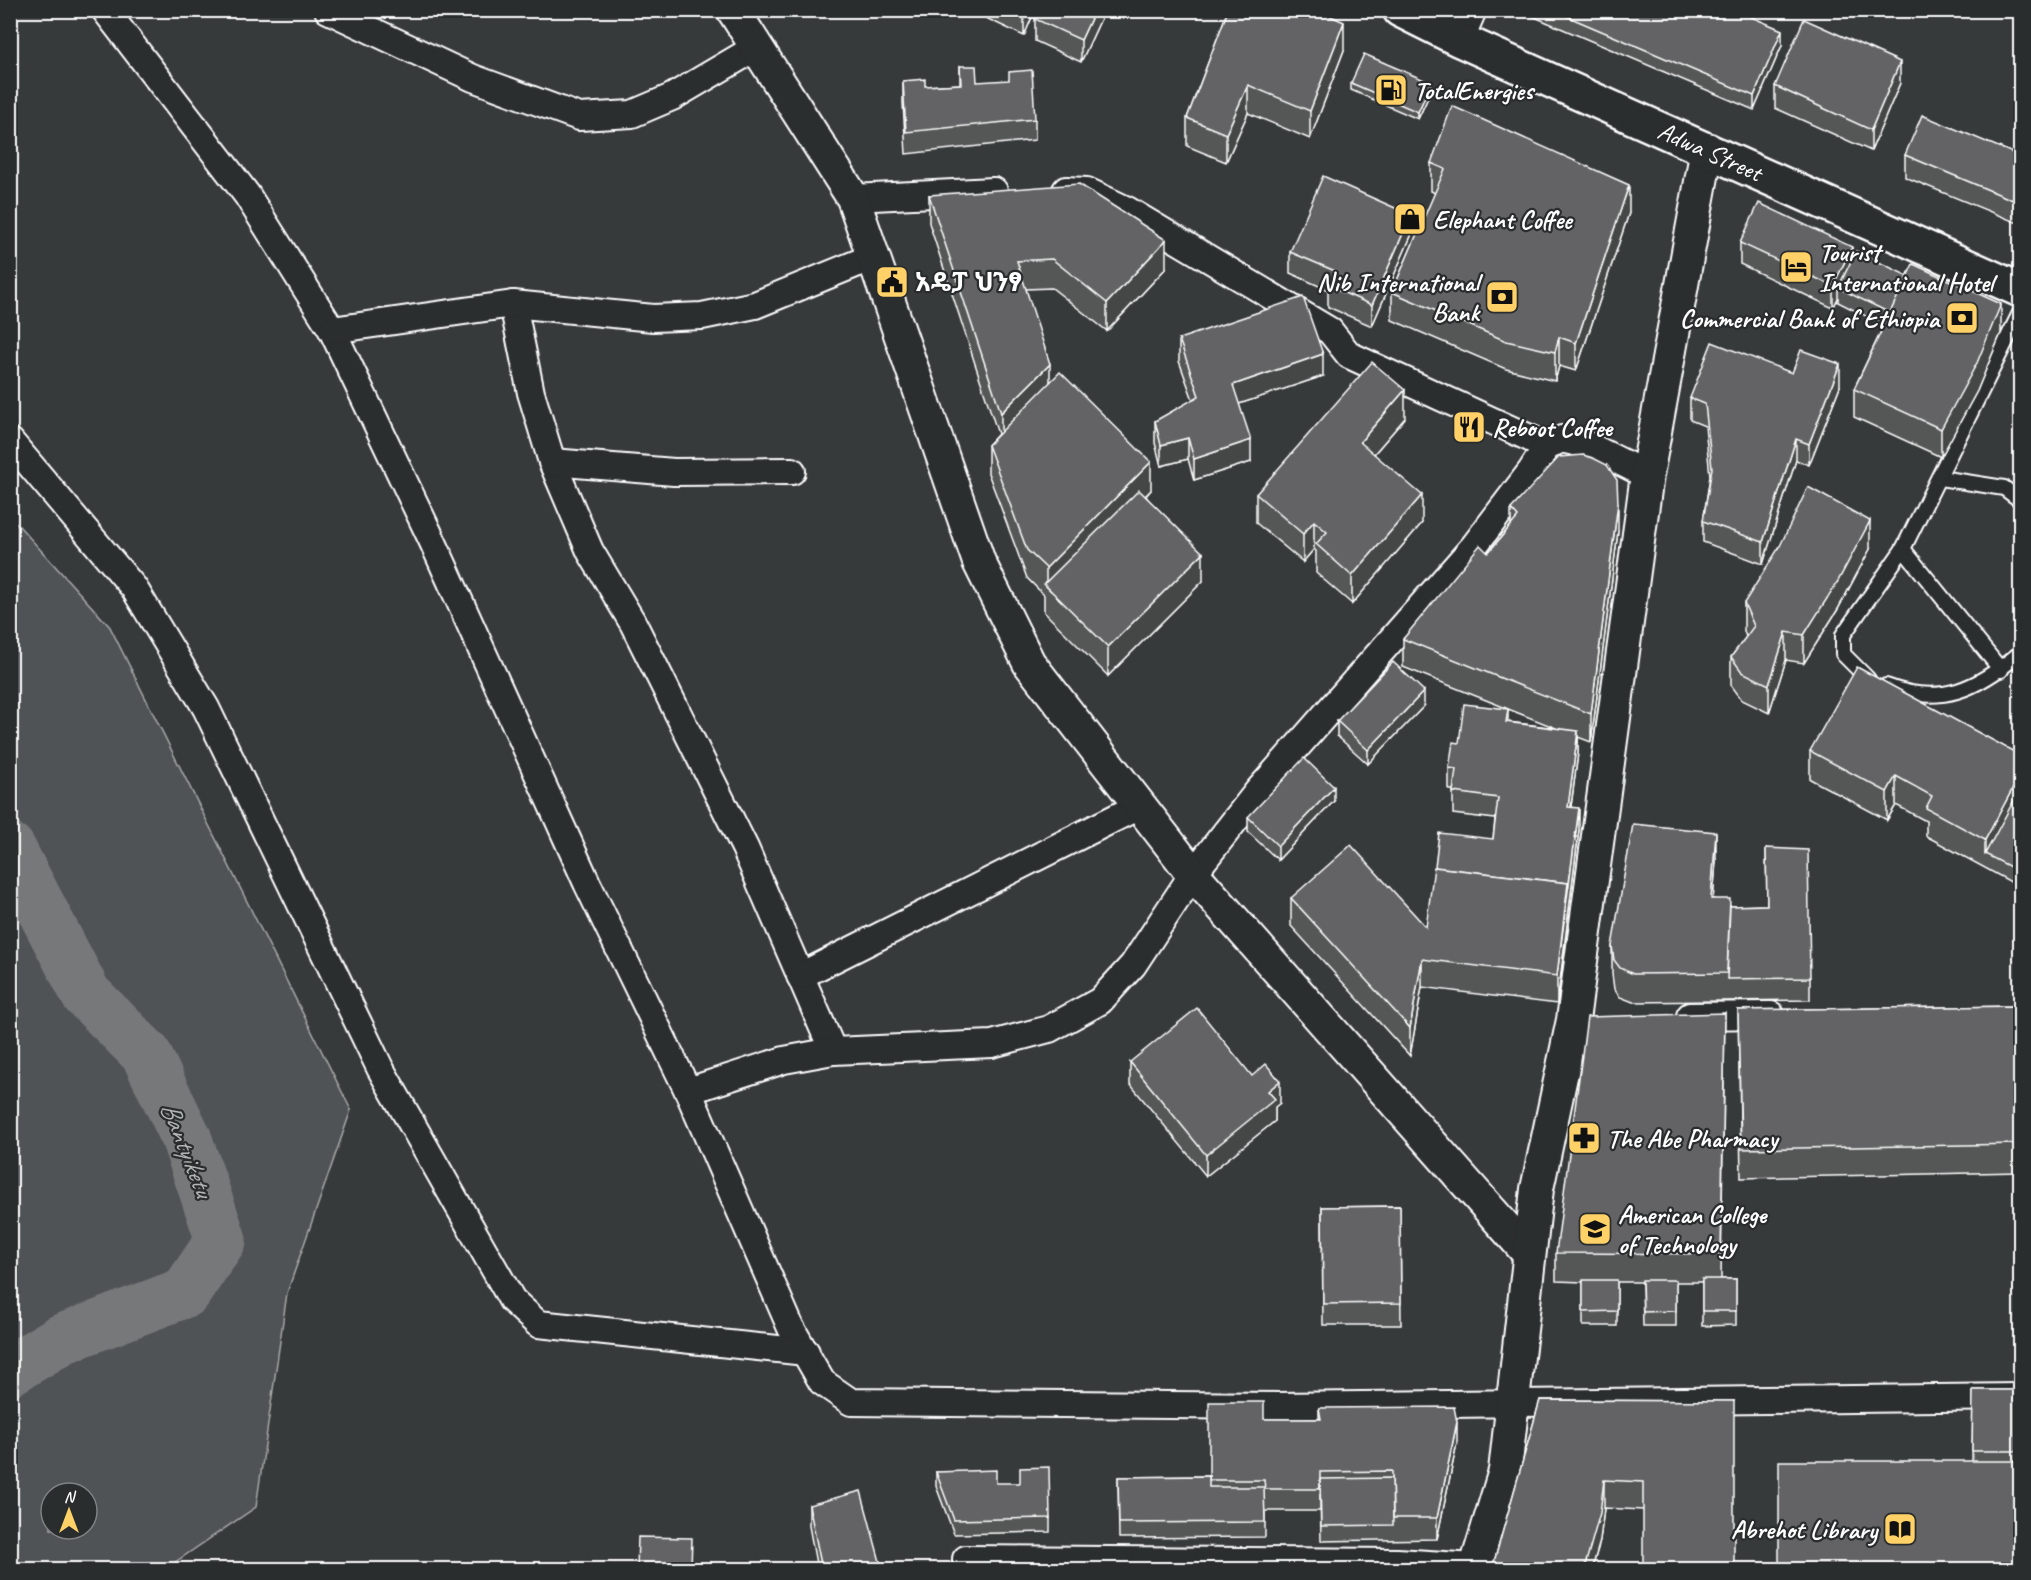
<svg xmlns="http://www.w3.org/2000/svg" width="2031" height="1580" viewBox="0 0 2031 1580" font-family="Caveat,'Noto Sans Ethiopic',sans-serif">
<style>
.green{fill:#505354;stroke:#a8a9aa;stroke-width:1.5;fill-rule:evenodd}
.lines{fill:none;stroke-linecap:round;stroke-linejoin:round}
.river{stroke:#767879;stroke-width:51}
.service-casing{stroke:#fff;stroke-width:18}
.minor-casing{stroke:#fff;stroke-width:30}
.tertiary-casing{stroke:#fff;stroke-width:36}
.primary-casing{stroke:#fff;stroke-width:38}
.service{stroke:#2a2d2e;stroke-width:14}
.minor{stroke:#2a2d2e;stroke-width:26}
.tertiary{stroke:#2a2d2e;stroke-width:32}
.primary{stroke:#2a2d2e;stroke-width:33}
.wall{fill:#555657;stroke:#fff;stroke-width:1.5;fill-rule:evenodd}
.shaded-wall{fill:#454647;stroke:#fff;stroke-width:1.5}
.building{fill:#636465;stroke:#fff;stroke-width:1.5}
.labels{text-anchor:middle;stroke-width:4.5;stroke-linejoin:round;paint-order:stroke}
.poi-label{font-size:26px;font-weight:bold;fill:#fff;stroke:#2a2d2e;text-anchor:start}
.street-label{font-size:26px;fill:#fff;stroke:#2a2d2e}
.water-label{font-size:27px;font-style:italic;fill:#b4b5b5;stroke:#2a2d2e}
</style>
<rect width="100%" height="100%" fill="#373a3b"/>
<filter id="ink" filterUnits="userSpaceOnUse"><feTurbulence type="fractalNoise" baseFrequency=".0167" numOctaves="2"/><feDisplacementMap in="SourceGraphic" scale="12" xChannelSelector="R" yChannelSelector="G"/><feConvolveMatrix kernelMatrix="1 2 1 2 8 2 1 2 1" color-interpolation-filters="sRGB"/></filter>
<g filter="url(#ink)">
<path class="green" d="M10 516 110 627 351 1110 287 1293 256 1507 165 1569H11ZM51 1493H87V1529H51Z"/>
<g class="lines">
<path class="river" d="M10 848 86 994 146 1054 186 1137 221 1240 186 1292 62 1339 10 1370"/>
<defs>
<g id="service">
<path d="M1940 478 2004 488 2020 500"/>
<path d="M2001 670 1903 549 2020 313"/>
<path d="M1868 679 1843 654V635L1903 549"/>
<path d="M1886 686C1941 707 1977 689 2020 653"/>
</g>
<g id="minor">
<path d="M105 10 247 195 332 330 432 540 587 883 688 1091 791 1328 822 1382 851 1402 1277 1406 2020 1397"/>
<path d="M328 10 473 78 579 117 632 114 672 97 757 47"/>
<path d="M1460 40 1473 10"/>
<path d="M1066 190 1087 191 1127 210 1330 331 1349 355 1547 446"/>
<path d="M853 198 994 191"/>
<path d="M513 304 531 393 552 462 590 551 633 623 745 848 833 1051"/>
<path d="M332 330 513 304 653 318 702 316 755 305 875 256"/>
<path d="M10 441 134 588 206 708 380 1068 512 1300 538 1324 806 1352"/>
<path d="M552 462 674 472 792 471"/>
<path d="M800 976 1139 806"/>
<path d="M1690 1016 1771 1015"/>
<path d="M688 1091 784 1060 833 1051 992 1044 1049 1029 1100 1001 1133 965 1193 874 1258 791 1474 546 1531 471 1547 446 1562 439 1587 445 1647 475"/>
<path d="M966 1559 1397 1562 1475 1567"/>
</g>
<g id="tertiary">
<path d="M733 10 853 198 979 562 1029 663 1193 874 1529 1254"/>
<path d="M1475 1570 1505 1471 1537 1189 1573 1020 1647 475 1707 149"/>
</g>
<path id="primary" d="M1400 10 1460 40 2020 290"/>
</defs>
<use href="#service" class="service-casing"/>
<use href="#minor" class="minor-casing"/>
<use href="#tertiary" class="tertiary-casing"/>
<use href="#primary" class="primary-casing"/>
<use href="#service" class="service"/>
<use href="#minor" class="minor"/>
<use href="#tertiary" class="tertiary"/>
<use href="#primary" class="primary"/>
</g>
<g class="wall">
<path d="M969 10H1035L1024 36Z"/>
<path d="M1105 10 1081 62 1035 41V19Z"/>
<path d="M1228 10 1344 50 1310 139 1248 113 1226 162 1187 146V118Z"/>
<path d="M1518 10H1735L1782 45 1754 110Z"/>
<path d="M960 66 977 82 1035 119V140L906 154 903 103V81L925 86 960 84Z"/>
<path d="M1351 83 1431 91 1418 119 1351 90Z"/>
<path d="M1900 83 1871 151 1775 108V86Z"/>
<path d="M1905 155 2020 156V224L1905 177Z"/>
<path d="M1431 163 1629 213 1576 371 1559 366 1555 381 1506 369 1392 320V292L1435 193 1431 191Z"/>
<path d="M929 195 1166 268 1107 331 1052 288 1026 289 1050 382 1151 490 1146 496 1203 581 1108 676 1044 612V595L1027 578 988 473V445L998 434 929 223Z"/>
<path d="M1411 236 1372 326 1328 307V290L1290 273V252Z"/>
<path d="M1740 243 1852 259 2001 333 1977 391 1941 457 1854 417V389L1884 325 1838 302V298L1833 308 1740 264Z"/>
<path d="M1179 339 1323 376 1239 404 1251 462 1194 480 1188 459 1161 466 1155 443V421L1193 400 1179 361Z"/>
<path d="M1792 373 1840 386 1809 465 1796 460 1763 564 1703 542V521L1710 476 1705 426 1690 420V398Z"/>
<path d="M1405 418 1374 454 1422 523 1352 604 1316 573V551L1314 549 1303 562 1256 523V494Z"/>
<path d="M1511 509 1618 531 1591 742 1578 737V753L1571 807 1579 829 1557 1004 1422 987 1410 1056 1291 926V898L1426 927 1493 839 1495 819 1453 814V790H1449V768L1459 743 1506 708 1403 667V639L1488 553 1511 525ZM1508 709 1556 728 1508 722Z"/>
<path d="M1870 549 1838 609 1804 663 1786 660 1769 713 1742 700 1731 685V657L1746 637 1744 631V603Z"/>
<path d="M1424 706 1368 764 1337 736V721Z"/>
<path d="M1810 751 2020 755V887L1926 836V821L1896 805 1887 820 1810 779Z"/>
<path d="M1334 801 1278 860 1248 832V817Z"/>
<path d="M1766 848 1810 978V1000L1633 1002 1620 997 1614 989 1612 974V946L1716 860 1713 899 1730 906 1767 905Z"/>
<path d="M2020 1006V1172L1741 1178 1738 1010Z"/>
<path d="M1725 1013 1721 1279H1736V1325L1702 1326V1282H1676V1326H1643L1642 1282H1617V1326H1583V1282L1556 1281V1253Z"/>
<path d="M1130 1062 1252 1076 1280 1103 1275 1107V1121L1206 1176 1130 1084Z"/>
<path d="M1400 1206 1401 1325H1323L1322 1207Z"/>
<path d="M1973 1390H2020V1569L1972 1461Z"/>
<path d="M1540 1400 1734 1401 1643 1510 1604 1508 1600 1541 1592 1569H1492Z"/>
<path d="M1319 1408 1457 1443 1437 1539 1321 1541 1320 1494V1511H1265V1537L1119 1538 1118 1477 1209 1476 1264 1419H1319Z"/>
<path d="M936 1472 996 1483 1050 1518V1532L954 1534 936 1486Z"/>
<path d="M809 1505 882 1569H817L809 1526Z"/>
</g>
<g class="shaded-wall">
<path d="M1024 10H1035L1024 36Z"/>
<path d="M1095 10H1105L1081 62V40Z"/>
<path d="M1344 22V50L1310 139V111Z"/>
<path d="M1782 30V45L1754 110V96Z"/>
<path d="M1900 62V83L1871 151V130Z"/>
<path d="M1431 83V91L1418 119V112Z"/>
<path d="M1248 85V113L1226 162V134Z"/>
<path d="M1629 185V213L1576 371V343Z"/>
<path d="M1411 215V236L1372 326V305Z"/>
<path d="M1166 240V268L1107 331V303Z"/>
<path d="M1852 247V269L1838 288V298L1833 308V286Z"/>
<path d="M2001 304V333L1977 391 1941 457V429Z"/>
<path d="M1559 337V366L1555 381V352Z"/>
<path d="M1323 354V376L1233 406V385Z"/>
<path d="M1050 364V393L1001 441V413Z"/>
<path d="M1840 364V386L1809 465V444Z"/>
<path d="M1405 390V418L1360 470V442Z"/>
<path d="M1188 438V459L1161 466V445Z"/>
<path d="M1796 439V460L1763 564V542Z"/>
<path d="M1251 440V462L1194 480V459Z"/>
<path d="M1151 462V490L1051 591 1046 586V568Z"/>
<path d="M1422 495V523L1352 604V576Z"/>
<path d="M1618 503V531L1591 742V714Z"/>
<path d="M1314 521V549L1303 562V534Z"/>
<path d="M1870 521V549L1838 609 1804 663V635Z"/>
<path d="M1203 553V581L1108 676V647Z"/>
<path d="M1786 632V660L1769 713V685Z"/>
<path d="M1424 691V706L1368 764V750Z"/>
<path d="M1578 731V753L1568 828V807Z"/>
<path d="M2020 775V804L1985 854V840Z"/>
<path d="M1896 776V805L1887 820V792Z"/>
<path d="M1334 787V801L1278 860V846Z"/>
<path d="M1579 808V829L1557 1004V976Z"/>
<path d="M1716 832V860L1711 928V899Z"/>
<path d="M1422 959V987L1410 1056V1028Z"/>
<path d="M1280 1081V1103L1275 1107V1121L1206 1176V1155L1268 1091Z"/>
<path d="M1457 1422V1443L1437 1539V1518Z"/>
<path d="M1604 1480V1508L1600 1541 1592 1569H1584Z"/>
</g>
<g class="building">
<path d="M1039 10H1095L1081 40 1035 19Z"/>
<path d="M1228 10H1317L1344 22 1310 111 1248 85 1226 134 1187 118Z"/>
<path d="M1552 10H1735L1782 30 1754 96Z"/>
<path d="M1804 19 1900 62 1871 130 1775 86Z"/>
<path d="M1364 54 1431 83 1418 112 1351 83Z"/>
<path d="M960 66H976L977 82 1009 80V72L1032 70 1035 119 906 132 903 81 925 79V86L961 84Z"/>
<path d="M1452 106 1629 185 1576 343 1559 337 1555 352 1506 341 1392 292 1445 169 1431 163Z"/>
<path d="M1922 115 2020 156V203L1905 155Z"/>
<path d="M1323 176 1411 215 1372 305 1328 286 1335 271 1290 252Z"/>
<path d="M1079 184 1166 240 1107 303 1052 259 1017 261 1050 364 1001 413 929 195Z"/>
<path d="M1759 203 1852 247 1833 286 1740 243Z"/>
<path d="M1856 251 1908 276 1890 313 1838 288Z"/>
<path d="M1913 264 2001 304 1977 363 1941 429 1854 389Z"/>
<path d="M1303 297 1323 354 1233 385 1251 440 1194 459 1188 438 1161 445 1155 421 1199 396 1179 339Z"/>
<path d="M1712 342 1792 373 1801 350 1840 364 1809 444 1796 439 1763 542 1703 521 1712 468 1705 404 1690 398Z"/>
<path d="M1372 362 1405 390 1360 442 1422 495 1352 576 1316 544 1327 532 1314 521 1303 534 1256 494Z"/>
<path d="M1060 372 1151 462 1046 568 1027 550 988 445Z"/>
<path d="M1583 455 1593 458 1607 465 1617 480 1618 503 1591 714 1403 639 1480 545 1488 553 1518 517 1511 509 1559 457Z"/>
<path d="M1808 487 1870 521 1838 581 1804 635 1786 632 1769 685 1742 672 1731 657 1754 626 1744 603 1780 546Z"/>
<path d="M1139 490 1203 553 1108 647 1044 584Z"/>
<path d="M1393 662 1424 691 1368 750 1337 721Z"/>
<path d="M1857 667 2020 755V775L1985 840 1926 808 1932 796 1896 776 1887 792 1810 751Z"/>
<path d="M1464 704 1508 709 1506 722 1578 731 1568 807 1579 808 1568 890V883L1435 867 1439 833 1493 839 1498 798 1453 792 1456 769 1449 768 1453 742 1459 743Z"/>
<path d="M1304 758 1334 787 1278 846 1248 817Z"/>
<path d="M2020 789V872L1985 854Z"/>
<path d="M1633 824 1716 832 1711 899H1730L1727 973 1633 974 1620 968 1614 960 1612 946Z"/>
<path d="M1351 845 1426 927 1434 867 1568 883 1557 976 1422 959 1410 1028 1291 898Z"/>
<path d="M1766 848 1808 850 1810 978 1727 979 1730 906 1767 905Z"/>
<path d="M2020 1006V1144L1741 1149 1738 1010Z"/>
<path d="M1197 1008 1252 1076 1266 1064 1280 1081 1268 1091 1275 1099 1206 1155 1130 1062Z"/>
<path d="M1725 1013 1721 1254 1556 1253 1587 1017Z"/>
<path d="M1400 1206 1401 1303 1323 1304 1322 1207Z"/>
<rect x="1702" y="1279" width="34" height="32"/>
<path d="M1583 1280H1617V1311L1583 1312Z"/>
<path d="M1642 1280H1676V1311L1643 1312Z"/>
<path d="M1973 1390H2020V1451H1972Z"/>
<path d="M1540 1400 1734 1401V1569H1643V1482L1604 1480 1600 1513 1584 1569H1492Z"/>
<path d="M1209 1402H1264V1419H1321L1319 1408 1454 1407 1457 1422 1437 1518H1393L1392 1471 1320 1472V1489H1265L1264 1480H1209Z"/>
<rect x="1779" y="1461" width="241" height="108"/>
<path d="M1049 1467 1050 1518 954 1520 936 1472 996 1470V1483H1020V1468Z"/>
<path d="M1209 1476V1487H1264L1265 1522 1119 1523 1118 1477Z"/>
<path d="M1392 1478 1393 1525 1321 1526 1320 1479Z"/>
<path d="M861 1491 882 1569H822L809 1505Z"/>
<path d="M638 1537 692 1538 691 1569H637Z"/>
</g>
</g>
<defs>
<symbol id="fuel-square" viewBox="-11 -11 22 22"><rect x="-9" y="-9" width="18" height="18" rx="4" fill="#ffd166" stroke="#2a2d2e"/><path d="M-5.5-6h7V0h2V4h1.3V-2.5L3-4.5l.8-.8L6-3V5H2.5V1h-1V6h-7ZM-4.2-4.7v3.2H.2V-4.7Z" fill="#111"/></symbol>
<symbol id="shop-square" viewBox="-11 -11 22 22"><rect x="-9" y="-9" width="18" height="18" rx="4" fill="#ffd166" stroke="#2a2d2e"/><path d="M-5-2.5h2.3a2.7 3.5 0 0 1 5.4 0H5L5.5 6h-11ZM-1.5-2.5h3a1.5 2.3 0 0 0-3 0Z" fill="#111"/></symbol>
<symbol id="hotel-square" viewBox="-11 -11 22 22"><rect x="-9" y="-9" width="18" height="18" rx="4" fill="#ffd166" stroke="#2a2d2e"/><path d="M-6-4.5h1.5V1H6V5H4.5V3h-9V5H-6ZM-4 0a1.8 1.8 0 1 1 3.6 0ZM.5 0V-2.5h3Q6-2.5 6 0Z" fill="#111"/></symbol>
<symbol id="civic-square" viewBox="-11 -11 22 22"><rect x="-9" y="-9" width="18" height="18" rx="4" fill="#ffd166" stroke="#2a2d2e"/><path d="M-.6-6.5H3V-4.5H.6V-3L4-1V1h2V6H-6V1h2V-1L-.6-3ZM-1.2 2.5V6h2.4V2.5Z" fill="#111"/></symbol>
<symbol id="bank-square" viewBox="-11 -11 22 22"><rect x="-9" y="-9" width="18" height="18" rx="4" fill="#ffd166" stroke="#2a2d2e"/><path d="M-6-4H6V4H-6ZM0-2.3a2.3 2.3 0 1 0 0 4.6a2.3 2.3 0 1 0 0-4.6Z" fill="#111"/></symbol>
<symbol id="restaurant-square" viewBox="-11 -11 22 22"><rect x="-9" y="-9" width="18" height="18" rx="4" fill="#ffd166" stroke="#2a2d2e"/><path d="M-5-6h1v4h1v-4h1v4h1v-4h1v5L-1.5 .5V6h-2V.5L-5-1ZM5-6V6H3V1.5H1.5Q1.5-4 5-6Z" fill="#111"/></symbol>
<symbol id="pharmacy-square" viewBox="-11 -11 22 22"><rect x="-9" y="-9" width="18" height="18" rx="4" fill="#ffd166" stroke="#2a2d2e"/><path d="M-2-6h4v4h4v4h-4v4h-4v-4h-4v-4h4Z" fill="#111"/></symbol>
<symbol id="university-square" viewBox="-11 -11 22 22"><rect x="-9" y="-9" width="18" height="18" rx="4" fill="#ffd166" stroke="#2a2d2e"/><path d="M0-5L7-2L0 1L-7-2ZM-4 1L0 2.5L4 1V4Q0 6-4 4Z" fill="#111"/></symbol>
<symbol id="library-square" viewBox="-11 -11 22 22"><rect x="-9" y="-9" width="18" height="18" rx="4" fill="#ffd166" stroke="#2a2d2e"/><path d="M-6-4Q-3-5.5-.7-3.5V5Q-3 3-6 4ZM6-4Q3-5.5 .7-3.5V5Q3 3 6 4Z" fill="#111"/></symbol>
</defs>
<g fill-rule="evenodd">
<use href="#fuel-square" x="1372" y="71" width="38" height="38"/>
<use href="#shop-square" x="1391" y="200" width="38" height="38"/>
<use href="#hotel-square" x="1777" y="248" width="38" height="38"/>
<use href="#civic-square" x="873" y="263" width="38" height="38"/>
<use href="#bank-square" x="1483" y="278" width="38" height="38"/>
<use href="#bank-square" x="1943" y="299" width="38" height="38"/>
<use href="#restaurant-square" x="1450" y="408" width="38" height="38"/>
<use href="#pharmacy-square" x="1565" y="1119" width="38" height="38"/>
<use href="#university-square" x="1576" y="1210" width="38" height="38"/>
<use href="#library-square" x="1881" y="1510" width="38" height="38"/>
</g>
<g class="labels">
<g class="poi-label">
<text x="1414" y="99">TotalEnergies</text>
<text x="1433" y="228">Elephant Coffee</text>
<text x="1819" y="261">Tourist<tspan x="1819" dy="30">International Hotel</tspan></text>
<text x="915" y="291">አዴፓ ህንፃ</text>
<text x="1479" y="291" text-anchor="end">Nib International<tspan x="1479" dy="30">Bank</tspan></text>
<text x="1939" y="327" text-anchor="end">Commercial Bank of Ethiopia</text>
<text x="1492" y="436">Reboot Coffee</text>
<text x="1607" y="1147">The Abe Pharmacy</text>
<text x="1618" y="1223">American College<tspan x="1618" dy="30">of Technology</tspan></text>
<text x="1877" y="1538" text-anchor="end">Abrehot Library</text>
</g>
<g class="street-label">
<text transform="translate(1710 151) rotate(24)" y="9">Adwa Street</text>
</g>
<g class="water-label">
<text transform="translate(187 1149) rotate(68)" y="9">Bantyiketu</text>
</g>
</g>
<rect width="2031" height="1580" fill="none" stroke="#2a2d2e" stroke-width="36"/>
<rect x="18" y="18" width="1995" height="1544" fill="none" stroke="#fff" stroke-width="2" filter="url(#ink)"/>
<g transform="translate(69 1511)"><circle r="28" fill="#2a2d2e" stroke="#7f8182" stroke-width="1.5"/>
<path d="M0-4.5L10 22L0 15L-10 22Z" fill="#ffd166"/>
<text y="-9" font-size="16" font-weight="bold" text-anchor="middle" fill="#ffffff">N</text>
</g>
</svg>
